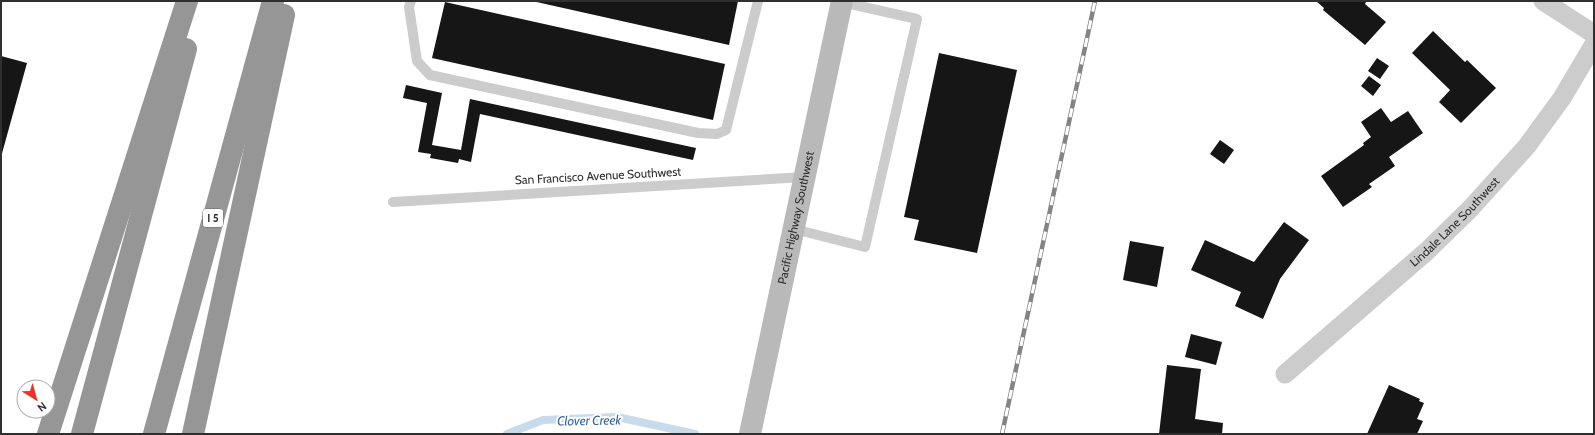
<svg xmlns="http://www.w3.org/2000/svg" width="1595" height="435" viewBox="0 0 1595 435" font-family="Cabin,sans-serif">
<style>
.lines{fill:none;stroke-linecap:round;stroke-linejoin:round}
.stream{stroke:#c8dbed;stroke-width:8}
.building{fill:#161616}
.lane{stroke:#ccc;stroke-width:10}
.street{stroke:#ccc;stroke-width:19}
.secondary{stroke:#b9b9b9;stroke-width:22}
.highway{stroke:#969696;stroke-width:22}
.rail-casing{stroke:#848484;stroke-width:4.5}
.rail{stroke:#fff;stroke-width:3;stroke-dasharray:9;stroke-linecap:butt}
.labels{text-anchor:middle;stroke-width:4;stroke-linejoin:round;paint-order:stroke}
.shield{fill:#fff;stroke:#6d6d6d;stroke-width:1}
.shield-label{font-size:11px;font-weight:bold;fill:#2f2f2f}
.street-label{font-size:12px;fill:#2f2f2f;stroke:#fff}
.water-label{font-size:13px;font-style:italic;fill:#396895;stroke:#fff}
</style>
<rect width="100%" height="100%" fill="#fff"/>
<g class="lines">
<path class="stream" d="M507 434 543 420 617 417 695 434"/>
</g>
<g class="building">
<path d="M532 1H738L729 45Z"/>
<path d="M1316 1H1365L1366 2 1365 4 1386 22 1365 45 1323 10 1324 8Z"/>
<path d="M445 2 725 64 713 120 432 58Z"/>
<path d="M1433 31 1465 62 1467 60 1496 88 1461 123 1439 102 1450 90 1412 53Z"/>
<path d="M939 53 1017 70 977 253 914 240 919 220 904 217Z"/>
<path d="M1 56 27 63 1 157Z"/>
<path d="M1377 58 1389 66 1380 79 1368 71Z"/>
<path d="M1369 76 1381 85 1373 96 1361 86Z"/>
<path d="M406 85 442 93 432 145 461 150 470 99 696 148 693 160 480 114 471 162 459 159 458 163 430 158 431 154 418 152 427 103 403 98Z"/>
<path d="M1381 108 1391 122 1408 111 1423 133 1389 157 1395 166 1369 184 1372 187 1343 207 1321 176 1364 145 1363 143 1371 137 1361 122Z"/>
<path d="M1220 140 1234 150 1224 164 1210 154Z"/>
<path d="M1284 222 1309 240 1280 279 1263 319 1235 306 1241 292 1191 270 1205 240 1254 262Z"/>
<path d="M1130 241 1164 247 1157 287 1123 280Z"/>
<path d="M1191 334 1222 342 1216 365 1185 357Z"/>
<path d="M1167 365 1201 369 1195 419 1223 423 1222 434H1159Z"/>
<path d="M1389 385 1420 399 1419 401 1424 403 1417 419 1423 421 1417 434H1367Z"/>
</g>
<g class="lines">
<g class="lane">
<path d="M411 1 409 7 417 61 430 75 698 133 717 134 726 130 758 1"/>
<path d="M393 202 805 177"/>
<path d="M794 229 865 247 917 19 842 2"/>
</g>
<g class="street">
<path d="M1543 1 1594 34"/>
<path id="s1" d="M1285 374 1427 251 1470 209 1527 146 1562 98 1594 44"/>
</g>
<path class="secondary" id="s2" d="M750 434 842 1"/>
<g class="highway">
<path d="M48 434 187 1"/>
<path d="M82 434 186 49"/>
<path d="M154 434 273 1"/>
<path d="M193 434 284 15"/>
</g>
<defs>
<path id="rail" d="M1002 434 1095 1"/>
</defs>
<use href="#rail" class="rail-casing"/>
<use href="#rail" class="rail"/>
</g>
<g class="labels">
<rect class="shield" x="203" y="209" width="20" height="18" rx="3"/>
<g class="shield-label">
<text x="213" y="222">I 5</text>
</g>
<g class="street-label">
<text transform="translate(598 176) rotate(-3)" y="4">San Francisco Avenue Southwest</text>
<text dy="4" stroke="none"><textPath href="#s2" startOffset="221">Pacific Highway Southwest</textPath></text>
<text dy="4" stroke="none"><textPath href="#s1" startOffset="228">Lindale Lane Southwest</textPath></text>
</g>
<g class="water-label">
<text transform="translate(589 420) rotate(-1)" y="5">Clover Creek</text>
</g>
</g>
<rect width="1595" height="435" fill="none" stroke="#2f2f2f" stroke-width="4"/>
<g transform="translate(36 399) rotate(143)"><circle r="19" fill="#ffffff" stroke="#acacac"/>
<path d="M0-3L7 15L0 10L-7 15Z" fill="#ec322b"/>
<text y="-6" font-size="11" font-weight="bold" text-anchor="middle" fill="#2f2f2f">N</text>
</g>
</svg>
